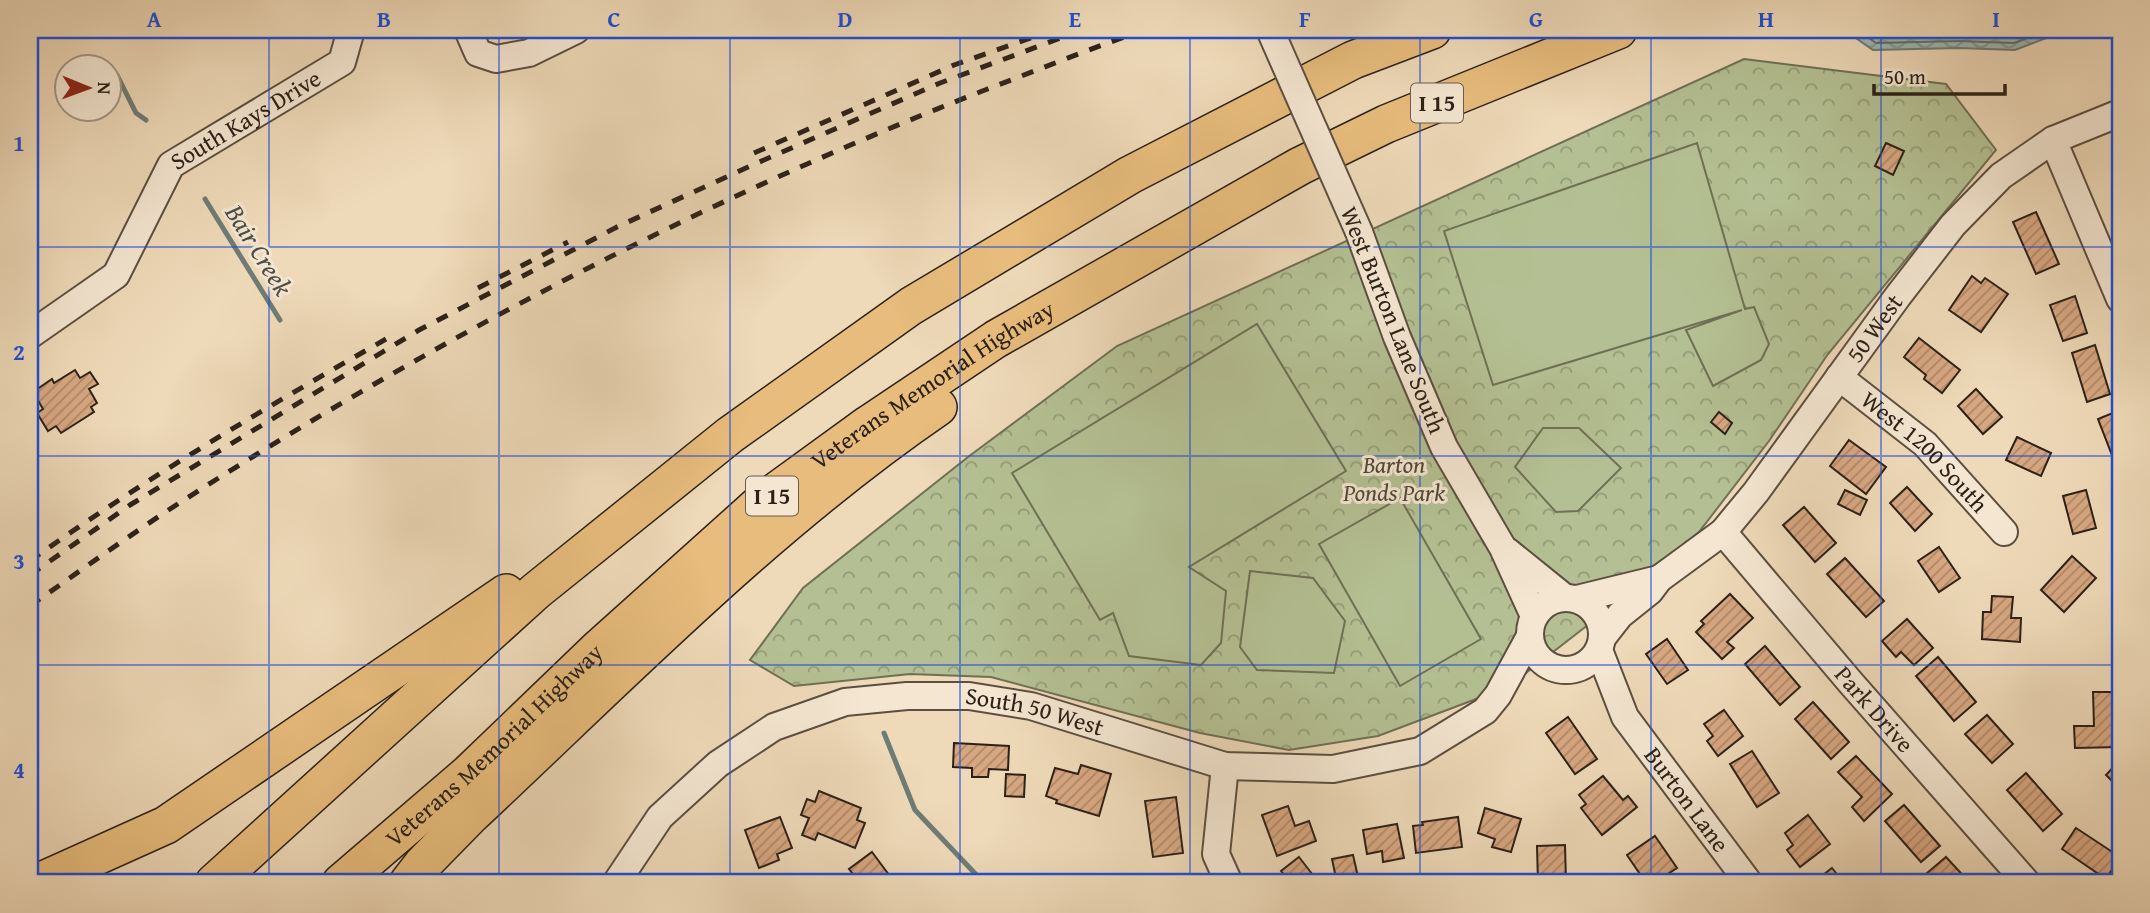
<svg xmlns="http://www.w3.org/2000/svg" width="2150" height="913" viewBox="0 0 2150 913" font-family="'Gentium Book Plus',serif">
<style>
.park{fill:url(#park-crowns);stroke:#707056;stroke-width:2}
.pitch{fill:#b4c093;stroke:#707056;stroke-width:2}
.water{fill:url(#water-waves);stroke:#6e7c76;stroke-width:2}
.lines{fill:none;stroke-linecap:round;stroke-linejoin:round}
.shore{stroke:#636d66;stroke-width:2}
.stream{stroke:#6e7c76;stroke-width:5}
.building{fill:url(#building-hatch);stroke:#2c2118;stroke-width:2}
.minor-casing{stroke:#5c4f40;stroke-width:30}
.highway-casing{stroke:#2c2118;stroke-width:40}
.minor{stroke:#f4e6d1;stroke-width:26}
.highway{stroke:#e7bc7c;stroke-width:37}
.rail{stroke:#2c2118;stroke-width:5;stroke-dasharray:12 12;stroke-linecap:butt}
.minor-bridge-casing{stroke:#5c4f40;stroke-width:30;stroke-linecap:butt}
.minor-bridge{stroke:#f4e6d1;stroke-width:26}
.grid{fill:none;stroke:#1d4ed8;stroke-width:2;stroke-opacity:0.55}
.labels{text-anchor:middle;stroke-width:6;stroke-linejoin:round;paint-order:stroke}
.shield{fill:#f4e6d1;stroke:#685c50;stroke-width:2}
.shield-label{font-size:23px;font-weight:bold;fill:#2c2118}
.street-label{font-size:24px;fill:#2c2118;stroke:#f4e6d1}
.park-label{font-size:24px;font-style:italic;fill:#4e4937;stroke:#f4e6d1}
.water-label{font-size:26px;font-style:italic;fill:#4d4f47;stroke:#f4e6d1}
.neatline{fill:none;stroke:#1d4ed8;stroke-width:2.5}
.grid-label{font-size:23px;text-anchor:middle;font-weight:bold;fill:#1d4ed8}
</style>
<defs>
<pattern id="park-crowns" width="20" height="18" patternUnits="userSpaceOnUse" patternTransform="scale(1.75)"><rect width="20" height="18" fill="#b4c093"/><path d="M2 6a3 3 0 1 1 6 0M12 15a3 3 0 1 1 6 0" fill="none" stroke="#939c77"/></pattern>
<pattern id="water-waves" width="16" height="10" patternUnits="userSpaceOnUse" patternTransform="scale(1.75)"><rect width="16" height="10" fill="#9ab9b4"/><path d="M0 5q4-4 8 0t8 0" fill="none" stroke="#7e9691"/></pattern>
<pattern id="building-hatch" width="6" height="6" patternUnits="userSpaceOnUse" patternTransform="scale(1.75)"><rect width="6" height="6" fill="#d7a781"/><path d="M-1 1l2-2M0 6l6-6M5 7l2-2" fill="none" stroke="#af8869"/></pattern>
</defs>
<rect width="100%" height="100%" fill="#eed9b8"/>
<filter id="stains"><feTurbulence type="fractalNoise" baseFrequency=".00286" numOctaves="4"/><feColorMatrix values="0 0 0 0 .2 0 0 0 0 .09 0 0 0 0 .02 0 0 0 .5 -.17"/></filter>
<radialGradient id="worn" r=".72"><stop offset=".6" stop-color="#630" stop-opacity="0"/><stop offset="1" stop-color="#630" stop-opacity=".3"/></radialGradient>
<path class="park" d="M1744 59 1946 84 1996 150 1828 354 1769 441 1699 532 1593 621 1508 687 1378 736 1289 750 1200 733 991 677 910 674 794 686 750 660 803 588 968 457 1117 346Z"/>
<g class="pitch">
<path d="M1697 143 1745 309 1754 307 1769 344 1761 360 1713 386 1686 330 1742 310 1493 385 1444 231Z"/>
<path d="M1257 324 1346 471 1189 567 1226 591 1221 643 1201 665 1129 656 1113 613 1100 620 1012 473Z"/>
<path d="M1543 428H1579L1621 468 1578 511 1556 512 1515 467Z"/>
<path d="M1400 498 1481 639 1400 686 1319 544Z"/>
<path d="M1250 571 1313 578 1345 621 1334 673 1257 670 1240 647Z"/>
</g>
<path class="water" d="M1872 30H2067L2015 50 1959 48 1873 50 1853 36Z"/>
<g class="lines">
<g class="shore">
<path d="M1870 30 1869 38 1876 43 1959 41 2014 43 2048 30"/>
<path d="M1879 30 1882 34C1908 35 1933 32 1959 32 1981 32 2004 38 2025 30"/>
</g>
<g class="stream">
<path d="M117 75 136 113 146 120"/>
<path d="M205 199 280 320"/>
<path d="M884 733 915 810 984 883"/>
</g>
</g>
<g class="building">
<path d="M1886 143 1904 151 1893 175 1875 166Z"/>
<path d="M2036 212 2059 264 2036 274 2013 222Z"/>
<path d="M1972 276 1981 283 1985 278 2008 294 1981 332 1949 310Z"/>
<path d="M2075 296 2087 333 2063 341 2050 305Z"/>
<path d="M1919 338 1960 370 1942 393 1924 379 1926 375 1904 357Z"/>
<path d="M2095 345 2110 394 2087 402 2072 353Z"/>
<path d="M75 370 80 378 90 372 98 384 89 389 97 403 91 407 94 412 61 433 56 426 48 431 37 413 43 409 33 392 52 379 54 383Z"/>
<path d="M1976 389 2002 417 1983 434 1958 406Z"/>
<path d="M2120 410V467L2117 468 2098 419Z"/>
<path d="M1719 412 1732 423 1725 434 1711 422Z"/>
<path d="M2017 437 2051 453 2041 476 2006 460Z"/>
<path d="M1849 440 1886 467 1866 494 1830 466Z"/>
<path d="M1907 487 1932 514 1915 531 1890 503Z"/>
<path d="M1845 490 1867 500 1860 515 1838 504Z"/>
<path d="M2086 490 2096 528 2073 534 2063 496Z"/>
<path d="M1804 507 1836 543 1815 562 1783 525Z"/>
<path d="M1939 547 1960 578 1939 592 1918 561Z"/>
<path d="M2072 556 2096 578 2064 612 2041 590Z"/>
<path d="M1845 558 1884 601 1866 617 1827 574Z"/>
<path d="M1730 594 1753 618 1727 642 1734 648 1722 659 1696 632 1704 624 1701 621Z"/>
<path d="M1992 596 2013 597 2011 618H2021L2020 642 1982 639 1983 612H1991Z"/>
<path d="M1907 619 1933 648 1914 665 1901 652 1896 657 1882 641Z"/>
<path d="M1667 639 1688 670 1667 684 1646 654Z"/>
<path d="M1765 646 1800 687 1780 705 1745 664Z"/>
<path d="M1938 657 1976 702 1954 721 1916 676Z"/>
<path d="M2093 692H2116V709H2120V747L2075 748 2074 726H2094Z"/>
<path d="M1813 702 1849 742 1831 759 1795 719Z"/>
<path d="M1724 710 1743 736 1718 756 1707 741 1713 736 1704 724Z"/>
<path d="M1987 715 2013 744 1992 763 1965 734Z"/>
<path d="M1568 717 1597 759 1575 774 1546 733Z"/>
<path d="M954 743 1009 746 1008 770 989 769 988 777H972V768L953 767Z"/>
<path d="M1752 751 1779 793 1757 807 1730 764Z"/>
<path d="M1856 756 1892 794 1864 821 1852 807 1862 797 1838 772Z"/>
<path d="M2120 760V789L2106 775Z"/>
<path d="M1081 765 1111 774 1099 816 1056 803 1057 800 1046 796 1055 768 1078 774Z"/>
<path d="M2026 773 2062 814 2043 831 2007 790Z"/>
<path d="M1006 774 1025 775 1024 797 1005 796Z"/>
<path d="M1603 776 1623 800 1628 796 1637 807 1602 835 1581 808 1586 804 1579 795Z"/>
<path d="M819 791 861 808 857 820 865 823 855 848 818 833 815 840 802 835 809 818 801 815 807 799 815 802Z"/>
<path d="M1176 797 1183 853 1153 857 1145 801Z"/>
<path d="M1904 805 1940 846 1921 862 1885 821Z"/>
<path d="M1288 806 1295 826 1309 821 1316 841 1277 856 1262 815Z"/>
<path d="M1485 808 1521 819 1511 852 1492 847 1495 839 1478 833Z"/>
<path d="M1808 815 1830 844 1800 867 1787 850 1793 845 1785 833Z"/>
<path d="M780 817 792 848 777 854 779 860 759 868 745 830Z"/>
<path d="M1458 817 1462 847 1416 853 1413 826 1423 825 1422 822Z"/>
<path d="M1397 824 1404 858 1383 862 1382 851 1367 854 1363 830Z"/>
<path d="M2076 828 2120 857 2106 879 2062 849Z"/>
<path d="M1655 836 1677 868 1654 883H1646L1627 855Z"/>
<path d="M1565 845 1566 881 1538 883 1537 846Z"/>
<path d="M872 852 895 883H860L849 869Z"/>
<path d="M1353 855 1359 881 1337 883 1332 859Z"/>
<path d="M1299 857 1319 883H1290L1281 871Z"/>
<path d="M1946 857 1970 883H1936L1927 873Z"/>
<path d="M1832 868 1844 883H1815L1814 882Z"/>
<rect x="696" y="877" width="29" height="6"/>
</g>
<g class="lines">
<defs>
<g id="minor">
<path d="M468 30 478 53 496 59 529 53 576 30"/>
<path d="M2053 140 2120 299"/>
<path d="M1359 232 1397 337 1444 447 1503 548 1534 616"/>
<path id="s1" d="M30 335 116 275 171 165 342 62 351 30"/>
<path id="s2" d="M1839 377 1925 444 2004 532"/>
<path id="s3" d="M1723 532 1851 683 2027 883"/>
<path d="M1507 551 1564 597"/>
<circle cx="1566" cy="634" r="36"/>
<path d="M1577 599 1659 579"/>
<path id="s4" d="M1602 638 1620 615 1650 591 1659 579 1723 532 1756 492 1898 296 1953 225 2001 176 2053 140 2120 113"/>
<path id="s5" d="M1599 650 1625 717 1749 883"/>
<path d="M1225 766 1216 854 1229 883"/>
<path id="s6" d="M616 883 660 817 718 764 774 727 845 702 907 696H969L1031 706 1225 766 1333 769 1420 751 1485 711 1498 695 1529 638"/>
</g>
<g id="highway">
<path d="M37 883 166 825 506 593"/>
<path d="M214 883 536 591 730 435 911 306 1130 175 1353 60 1432 30"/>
<path id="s7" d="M341 883 468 774 597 650 763 501 869 424 996 339 1300 166 1386 124 1618 30"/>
<path d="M408 883 422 865 469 817C620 676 767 524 938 407"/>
</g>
</defs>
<use href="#minor" class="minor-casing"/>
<use href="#highway" class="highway-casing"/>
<use href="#minor" class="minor"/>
<use href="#highway" class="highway"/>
<g class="rail">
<path d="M754 153 954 65 1039 35"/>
<path d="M478 288 568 242"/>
<path d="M30 561C143 480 265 408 386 339"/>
<path d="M30 575 130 505 419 330 617 227 748 167 940 83 1082 30"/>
<path d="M30 606C77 573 123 540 170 509 427 343 700 201 985 90 1038 70 1091 48 1145 30"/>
</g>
<defs>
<path id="minor-bridge" d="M1270 30 1359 232"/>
</defs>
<use href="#minor-bridge" class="minor-bridge-casing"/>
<use href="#minor-bridge" class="minor-bridge"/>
</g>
<path class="grid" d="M269 30V883M499 30V883M730 30V883M960 30V883M1190 30V883M1420 30V883M1651 30V883M1881 30V883M30 247H2120M30 456H2120M30 665H2120"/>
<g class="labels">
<g class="shield">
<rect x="1411" y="83.5" width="52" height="39" rx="5"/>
<rect x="746" y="476.5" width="52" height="39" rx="5"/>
</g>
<g class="shield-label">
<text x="1437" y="111">I 15</text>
<text x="772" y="504">I 15</text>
</g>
<g class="street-label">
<text dy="8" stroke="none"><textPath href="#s1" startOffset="315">South Kays Drive</textPath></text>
<text transform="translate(1393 320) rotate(68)" y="8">West Burton Lane South</text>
<text dy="8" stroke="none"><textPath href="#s4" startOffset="416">50 West</textPath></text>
<text dy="8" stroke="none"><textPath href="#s7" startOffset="775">Veterans Memorial Highway</textPath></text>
<text dy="8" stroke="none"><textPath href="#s2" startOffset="114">West 1200 South</textPath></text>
<text dy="8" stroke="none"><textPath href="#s3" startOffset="233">Park Drive</textPath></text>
<text dy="8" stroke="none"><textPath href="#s6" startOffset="492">South 50 West</textPath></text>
<text dy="8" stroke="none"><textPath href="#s7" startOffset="206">Veterans Memorial Highway</textPath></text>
<text dy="8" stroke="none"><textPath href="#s5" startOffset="175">Burton Lane</textPath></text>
</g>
<g class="park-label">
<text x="1394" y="473">Barton<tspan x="1394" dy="28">Ponds Park</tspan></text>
</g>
<g class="water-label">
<text transform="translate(259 250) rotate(58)" y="9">Bair Creek</text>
</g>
</g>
<rect width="2150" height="913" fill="none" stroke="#eed9b8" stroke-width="77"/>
<g transform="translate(88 88) rotate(91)"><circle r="33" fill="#f4e6d1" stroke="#a49787" stroke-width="2"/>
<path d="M0-5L12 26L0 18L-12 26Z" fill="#8f2418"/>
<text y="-10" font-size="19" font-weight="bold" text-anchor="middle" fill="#2c2118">N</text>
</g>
<path d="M1874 84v10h131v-10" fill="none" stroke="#2c2118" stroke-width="3.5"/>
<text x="1884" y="84" font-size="21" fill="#2c2118" stroke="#f4e6d1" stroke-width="5" paint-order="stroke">50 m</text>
<rect x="38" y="38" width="2074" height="836" class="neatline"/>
<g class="grid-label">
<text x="154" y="27">A</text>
<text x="384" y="27">B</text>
<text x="614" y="27">C</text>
<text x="845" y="27">D</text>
<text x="1075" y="27">E</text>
<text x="1305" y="27">F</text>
<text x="1536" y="27">G</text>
<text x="1766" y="27">H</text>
<text x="1996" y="27">I</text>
<text x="19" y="151">1</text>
<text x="19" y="360">2</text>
<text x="19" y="569">3</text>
<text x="19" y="778">4</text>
</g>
<rect width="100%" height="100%" filter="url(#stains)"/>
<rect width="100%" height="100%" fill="url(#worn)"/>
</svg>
